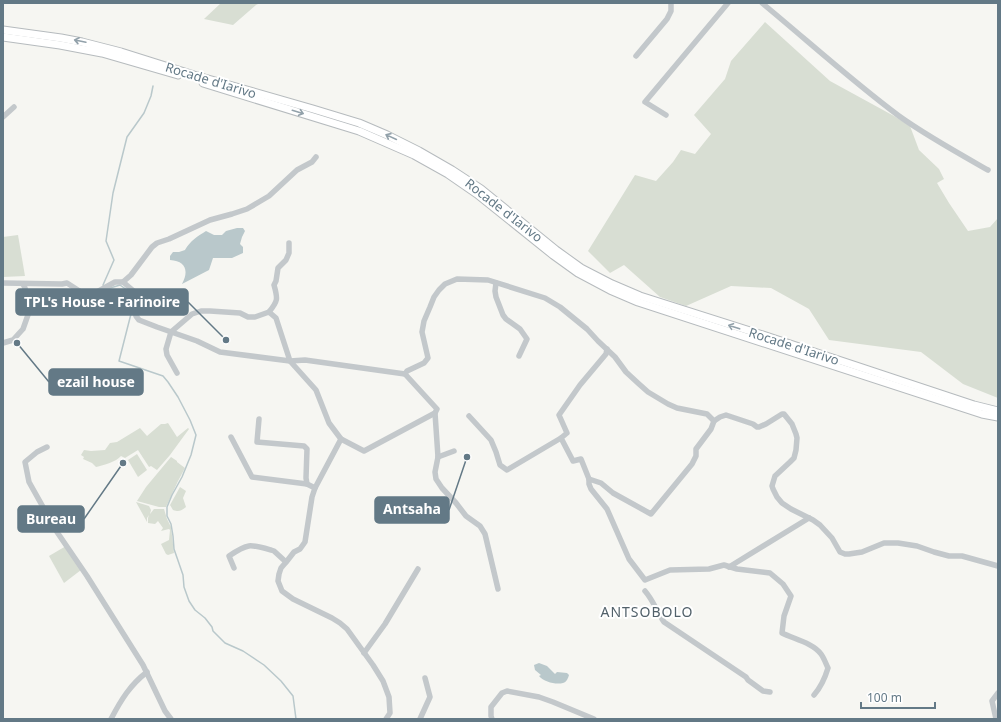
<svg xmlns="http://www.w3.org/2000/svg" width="1001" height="722" viewBox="0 0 1001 722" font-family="'Noto Sans',sans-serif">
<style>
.green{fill:#d8ded3}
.water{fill:#b9c8cb}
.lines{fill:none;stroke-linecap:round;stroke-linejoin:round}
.stream{stroke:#b9c8cb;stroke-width:1.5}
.major-casing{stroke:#b6bbbe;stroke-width:9}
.minor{stroke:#c3c8cb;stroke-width:5.5}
.major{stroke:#fff;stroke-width:7}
.oneway{stroke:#92a1aa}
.labels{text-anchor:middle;stroke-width:4;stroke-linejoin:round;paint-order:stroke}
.street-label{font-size:13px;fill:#637986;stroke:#fff}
.neighbourhood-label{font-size:14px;letter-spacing:1px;fill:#52616a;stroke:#fff}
.leader{fill:none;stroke:#637986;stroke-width:1.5}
.callout-dot{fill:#637986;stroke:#fff;stroke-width:1.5}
.callout{fill:#637986;stroke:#637986;stroke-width:1.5}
.callout-label{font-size:14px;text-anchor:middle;font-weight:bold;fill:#fff}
</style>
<rect width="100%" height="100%" fill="#f6f6f2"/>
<g class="green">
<path d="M221 3H260L256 5 233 25 204 19Z"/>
<path d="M765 22 830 81 894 116 910 126 919 150 939 169 944 179 937 183 949 203 968 231 990 227 998 218V398L963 384 921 352 829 340 809 309 771 288 731 286 686 306 660 297 624 265 610 273 588 251 635 175 656 181 673 162 681 150 695 154 711 134 694 115 725 79 731 61Z"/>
<path d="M18 235 25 276 3 277V237Z"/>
<path d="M168 423 177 437 188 428 189 429 170 455 157 470 151 466 149 467 138 450 125 458 121 456C116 462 104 465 96 467L92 463 83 459 84 457 81 455 84 450 91 451 105 450 110 443 117 442 140 428 147 436 161 424H165Z"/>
<path d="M137 454 147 470 138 477 128 460Z"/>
<path d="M171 457 177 461V462L185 468 178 481 166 507H159L137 501 146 487Z"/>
<path d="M180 487 186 491 183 498 186 507C181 511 179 512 173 510L170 505Z"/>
<path d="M136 502 149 506 151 510 150 514 154 509H164L167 519 171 527 174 553 168 555 166 554 161 544 169 540 170 530 169 529 161 531 163 528 158 521 155 524 148 523V518L149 515 147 518V522Z"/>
<path d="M66 546 81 570 64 583 49 556Z"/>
</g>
<g class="water">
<path d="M237 228H243L245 231 242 237 240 244 243 247V253L232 258H213L209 270 182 284C189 271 186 261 170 260V256L173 252H179L185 250C190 241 198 236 206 231L214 235H222L226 231Z"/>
<path d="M539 663 547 666 555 674 557 672 567 673 569 675C568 678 567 682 563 683 556 685 544 682 539 676L541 675 535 670 534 665Z"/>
</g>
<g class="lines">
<g class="stream">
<path d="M104 286 103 285 114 260 106 241 113 193 127 137 144 113 151 96 153 86"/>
<path d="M107 289 120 285 134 295"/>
<path d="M133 306 119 361 163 376 168 382 178 397 190 420 196 435 191 455 182 477 172 495 167 507V516L171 524 173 536 174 549 183 575 184 587 189 601 195 610 205 618 212 627 213 631 225 643 243 651 264 665 281 681 293 696 296 719"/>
</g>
<defs>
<g id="major">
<path d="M3 30 61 38 82 42 121 52 194 75 313 109 359 123 387 135 419 151 452 170 481 189 556 250 581 268 612 284 640 296 766 336 974 405 998 411"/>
<path d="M3 37 60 45 102 53 178 75"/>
<path d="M203 83 359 131 414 155 448 174 477 194 553 255 578 273 610 290 638 302 982 414 998 417"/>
</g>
</defs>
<use href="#major" class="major-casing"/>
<g class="minor">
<path d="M762 3C808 41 852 81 899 116 927 136 958 153 988 170"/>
<path d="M636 56 667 19 671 11V3"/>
<path d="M666 115 645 102 728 3"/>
<path d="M3 117 14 107"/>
<path d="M316 157 312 162 297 170 269 196 247 209 232 214 210 220 169 239 157 243 152 247 131 275 123 282 136 293 137 297 135 311 136 316 139 320 157 327 197 341 220 352 290 361 305 360 405 374"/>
<path d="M3 283 62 284 67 283 81 292 95 293 115 282H123"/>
<path d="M496 283 495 291 496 297 503 315 506 319 520 329 527 339 519 356"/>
<path d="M269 312C278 301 278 299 274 285L276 281 278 268 286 260 289 253V243"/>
<path d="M3 343 13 340 23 329 29 312 25 288 23 284"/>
<path d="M607 349 606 354 580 385 559 415 567 433 561 438 572 459 573 461 581 459 589 479V484L591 489 607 509 629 559 645 580 670 570 709 569 724 565 737 569 770 573 783 584 791 596 784 616 782 633C794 639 813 643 821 654 824 658 826 664 828 668 825 678 821 687 814 695"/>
<path d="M177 373 167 355 166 349 171 332 192 314 201 311H210L240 313 248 317H255L269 312 276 318 290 361 316 390 329 423 341 439 364 451 435 413 437 409 405 374 407 371 424 363 428 358 422 332 424 321 430 307 434 297 439 290 445 284 457 279 488 280 545 298 560 307 587 329 598 341 615 357 626 372 639 384 648 392 668 404 677 408 707 414 714 421 720 417 726 415 753 424 757 427H759L766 424 782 414H784L792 424 796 434 797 438 796 450 794 458 790 462 775 476 772 486 773 489 777 497 782 503 791 509 813 520 820 525 832 538 840 552 845 554H849L862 552 884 543H898L917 546 934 552 949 556H962L998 566"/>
<path d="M435 413 438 457 435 472 436 479 442 488 456 503 466 516 480 526 485 534 498 589"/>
<path d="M469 416 491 440 496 452 500 465 507 470 561 438"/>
<path d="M259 419 257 442 304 446 307 449 306 478 307 484 315 488"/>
<path d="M231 437 252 477 307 484"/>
<path d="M341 439 315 488 312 497 305 542 300 549 294 552 287 561 281 568 279 574 278 581 282 591 293 599 332 618 340 623 347 629 373 665 383 681 389 697 390 713 386 719"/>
<path d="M47 447 37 452 25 462 29 482 57 532 87 576 126 638 143 665 165 711 171 719"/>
<path d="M438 457 454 451"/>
<path d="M589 479 601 483 613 493 651 514 692 464 696 456V449L711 429 714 421"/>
<path d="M729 567 809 518"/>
<path d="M234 568 229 556C248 543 250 544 271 550L274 551 286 562"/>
<path d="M645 591C653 600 657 612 664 622L746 677 748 680 763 691 770 692"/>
<path d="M364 653 385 624 418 569"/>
<path d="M111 719C121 700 130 685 147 672"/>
<path d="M420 719 430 697 425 678"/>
<path d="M492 719 491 716V707L502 693 507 691 539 697 553 702 594 719"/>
<path d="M996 719 992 701 998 693"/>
</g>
<use href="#major" class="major"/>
</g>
<defs><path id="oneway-shaft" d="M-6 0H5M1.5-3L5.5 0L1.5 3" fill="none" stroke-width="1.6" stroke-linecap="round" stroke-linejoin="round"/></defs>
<g class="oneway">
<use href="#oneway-shaft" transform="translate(80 41) rotate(-168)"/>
<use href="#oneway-shaft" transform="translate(298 112) rotate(17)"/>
<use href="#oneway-shaft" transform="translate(391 137) rotate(-155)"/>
<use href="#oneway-shaft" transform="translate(734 327) rotate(-162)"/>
</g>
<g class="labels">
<g class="street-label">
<text transform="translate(211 80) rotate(17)" y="5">Rocade d'Iarivo</text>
<text transform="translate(504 210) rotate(38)" y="5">Rocade d'Iarivo</text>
<text transform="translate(794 346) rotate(18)" y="5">Rocade d'Iarivo</text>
</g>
<g class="neighbourhood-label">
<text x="647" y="617">ANTSOBOLO</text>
</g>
</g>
<path class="leader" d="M226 340L188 302M17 343L49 382M467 457L449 510M123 463L84 519"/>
<g class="callout-dot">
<circle cx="226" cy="340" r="4"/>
<circle cx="17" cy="343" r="4"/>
<circle cx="467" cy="457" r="4"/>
<circle cx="123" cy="463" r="4"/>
</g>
<g class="callout">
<rect x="16" y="289" width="172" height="26" rx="4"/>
<rect x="49" y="369" width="94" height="26" rx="4"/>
<rect x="375" y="497" width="74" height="26" rx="4"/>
<rect x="18" y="506" width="66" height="26" rx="4"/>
</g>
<g class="callout-label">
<text x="102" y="307">TPL's House - Farinoire</text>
<text x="96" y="387">ezail house</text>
<text x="412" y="514">Antsaha</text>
<text x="51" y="524">Bureau</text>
</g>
<rect width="1001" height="722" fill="none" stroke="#637986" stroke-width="8"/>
<path d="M861 702v6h74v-6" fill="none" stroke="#637986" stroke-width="2"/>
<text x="867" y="702" font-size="12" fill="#637986" stroke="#ffffff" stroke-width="3" paint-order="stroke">100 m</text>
</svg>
